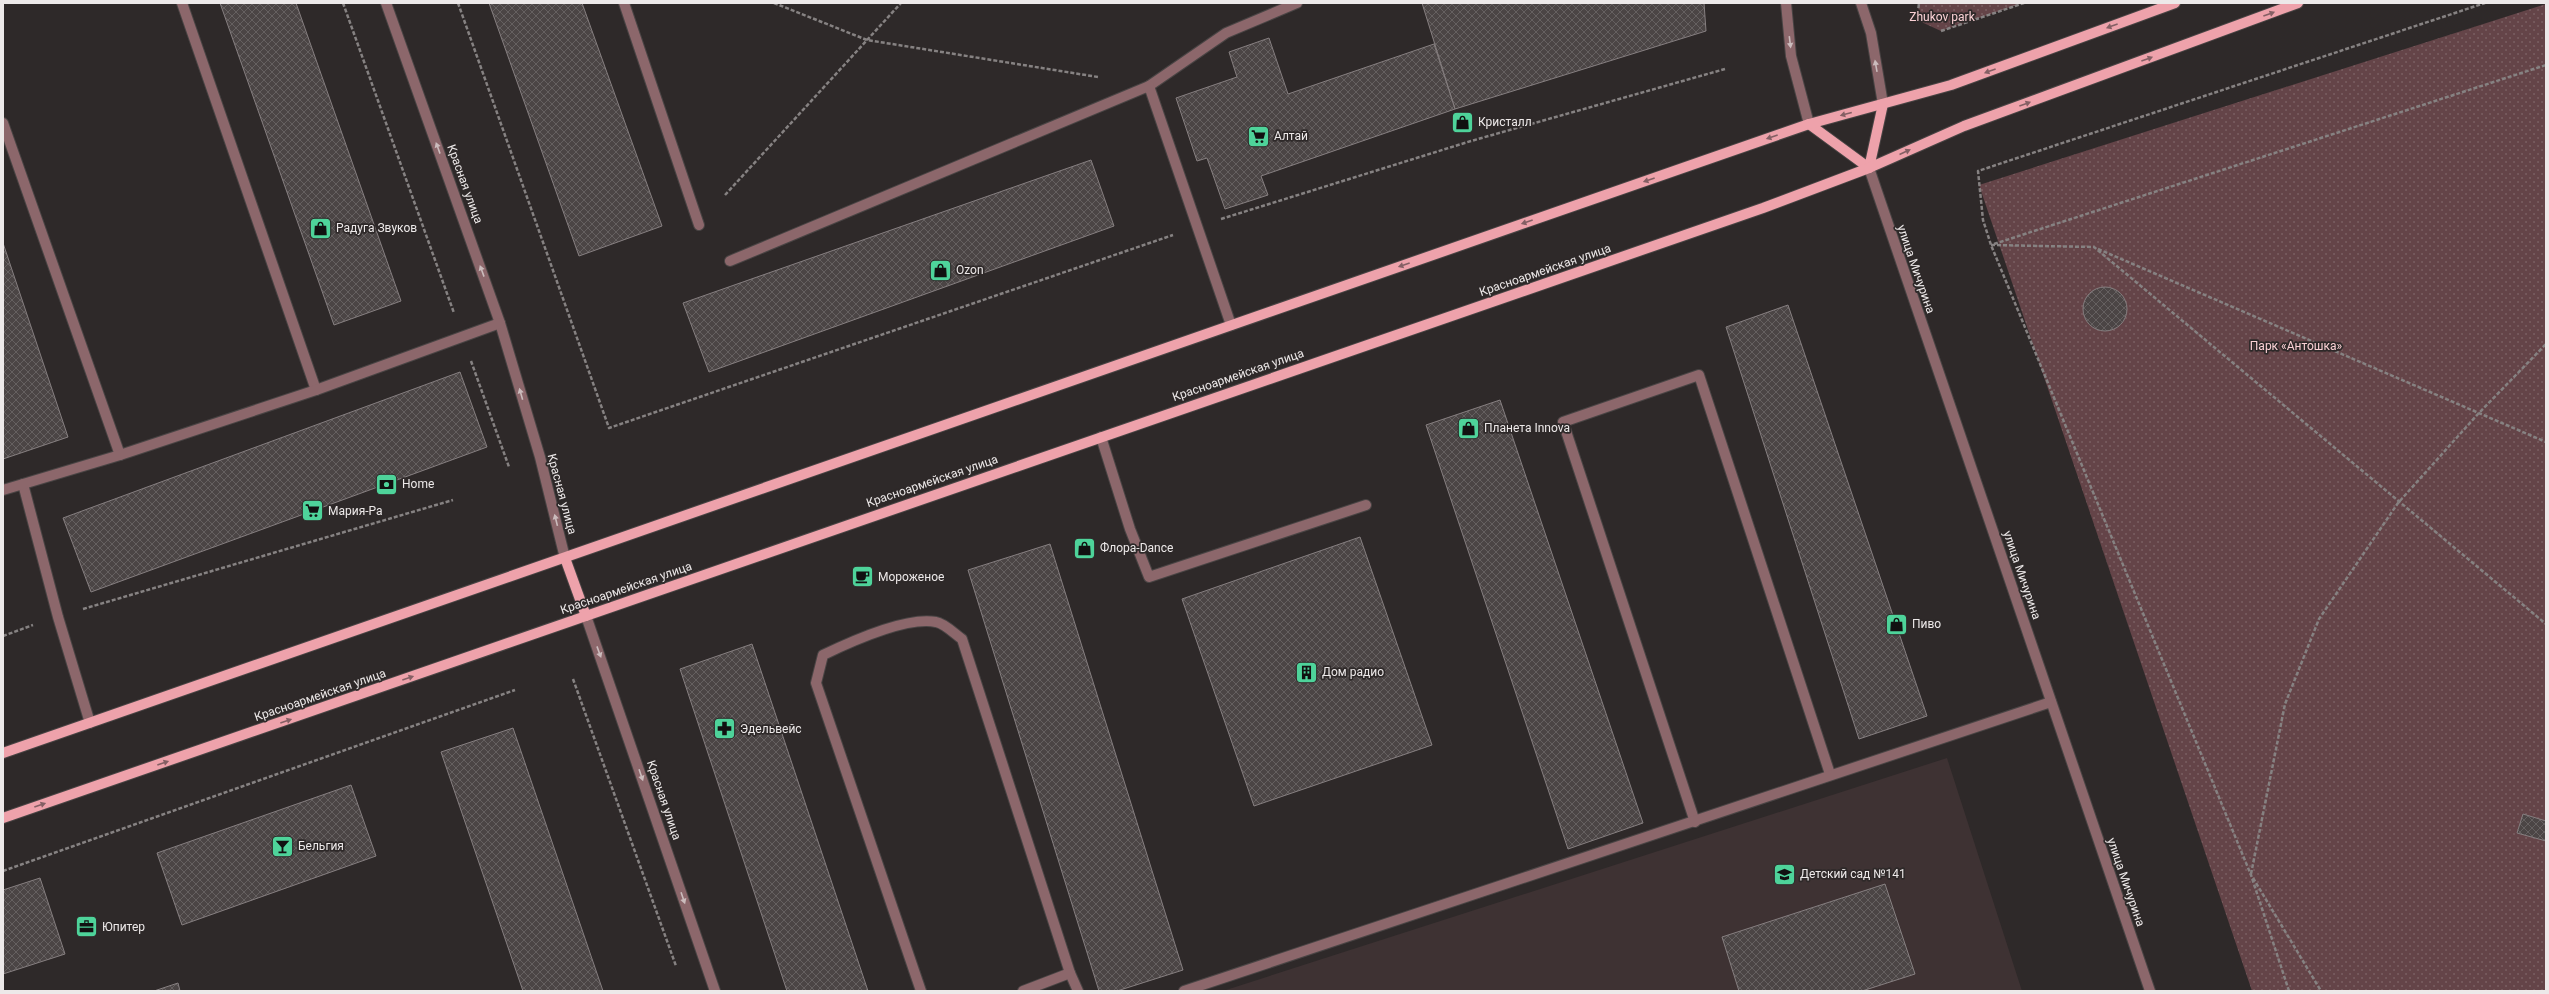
<svg xmlns="http://www.w3.org/2000/svg" width="2549" height="994" viewBox="0 0 2549 994" font-family="Roboto,sans-serif">
<style>
.built{fill:#3e3233}
.grass{fill:url(#grass-dots)}
.building{fill:url(#building-cross-hatch);stroke:#867f80}
.lines{fill:none;stroke-linecap:round;stroke-linejoin:round}
.minor-casing{stroke:#494444;stroke-width:12}
.major-casing{stroke:#494444;stroke-width:12}
.path{stroke:#868282;stroke-width:2.5;stroke-dasharray:4 2;stroke-linecap:butt}
.minor{stroke:#8c676b;stroke-width:10}
.major{stroke:#eea2ab;stroke-width:10}
.oneway{fill:#845f64}
.oneway2{fill:#cbbcbd}
.labels{text-anchor:middle;stroke-width:3.5;stroke-linejoin:round;paint-order:stroke}
.park-label{font-size:12px;fill:#fbd1d5;stroke:#2e2929}
.poi-label{font-size:12px;fill:#ede9e9;stroke:#2e2929;text-anchor:start}
.street-label{font-size:12px;fill:#ede9e9;stroke:#2e2929}
</style>
<defs>
<pattern id="grass-dots" width="8" height="8" patternUnits="userSpaceOnUse"><rect width="8" height="8" fill="#644448"/><path d="M2 2h.1M6 6h.1" fill="none" stroke="#7a5f62" stroke-width="1.8" stroke-linecap="round"/></pattern>
<pattern id="building-cross-hatch" width="8" height="8" patternUnits="userSpaceOnUse"><rect width="8" height="8" fill="#4b4545"/><path d="M0 0l8 8M0 8l8-8" fill="none" stroke="#656060"/></pattern>
</defs>
<rect width="100%" height="100%" fill="#2e2929"/>
<path class="built" d="M1947 758 2022 991H1223Z"/>
<g class="grass">
<path d="M1919 3H2023L1941 31 1917 20Z"/>
<path d="M2546 4V991H2252L1979 185Z"/>
</g>
<g class="building">
<path d="M220 3H296L401 301 334 325Z"/>
<path d="M489 3H582L662 226 579 256Z"/>
<path d="M1422 3H1704L1706 31 1455 109Z"/>
<path d="M1269 38 1288 94 1434 44 1455 109 1261 176 1268 195 1225 209 1207 158 1197 161 1176 98 1237 77 1229 52Z"/>
<path d="M1091 160 1114 226 709 372 683 303Z"/>
<path d="M3 243 68 437 3 459Z"/>
<circle cx="2105" cy="309" r="22"/>
<path d="M1788 305 1927 716 1859 739 1726 327Z"/>
<path d="M460 372 487 447 91 592 63 518Z"/>
<path d="M1500 400 1643 823 1568 849 1426 425Z"/>
<path d="M1360 537 1432 745 1254 806 1182 599Z"/>
<path d="M1050 544 1183 970 1117 991H1099L968 570Z"/>
<path d="M752 644 868 991H787L680 669Z"/>
<path d="M513 728 603 991H523L441 752Z"/>
<path d="M351 785 376 856 182 925 157 853Z"/>
<path d="M2523 814 2546 821V841L2517 833Z"/>
<path d="M40 878 65 954 3 974V890Z"/>
<path d="M1885 884 1915 974 1862 991H1739L1722 937Z"/>
<path d="M178 983 180 991H154Z"/>
</g>
<g class="lines">
<defs>
<g id="minor">
<path d="M182 3 316 390"/>
<path d="M386 3 500 323 540 457 565 558"/>
<path d="M624 3 699 225"/>
<path d="M1786 3 1791 56 1809 124"/>
<path d="M1861 3 1871 33 1883 104"/>
<path d="M1149 86 1226 33 1297 3"/>
<path d="M3 123 120 455"/>
<path d="M1869 168 2150 991"/>
<path d="M730 261 1149 86 1231 325"/>
<path d="M1101 437 1130 529 1149 577 1366 505"/>
<path d="M23 484 58 617 90 723"/>
<path d="M3 490 120 455 316 390 500 323"/>
<path d="M586 616 715 991"/>
<path d="M1695 822 1563 422 1699 375 1830 774"/>
<path d="M921 991 816 683 823 655C850 642 906 616 936 622 944 623 955 634 962 639L1070 973"/>
<path d="M1023 991 1070 973 1078 991"/>
<path d="M1184 991 2051 702"/>
</g>
<g id="major">
<path d="M1809 124 1869 168"/>
<path d="M1869 168 1883 104"/>
<path d="M565 558 586 616"/>
<path d="M3 753 1809 124 1951 85 2175 3"/>
<path d="M3 818 1763 208 1869 168 1964 126 2298 3"/>
</g>
</defs>
<use href="#minor" class="minor-casing"/>
<use href="#major" class="major-casing"/>
<g class="path">
<path d="M343 3 454 313"/>
<path d="M458 3 609 428 1173 235"/>
<path d="M774 3 867 40 1098 77"/>
<path d="M1917 20 1919 3"/>
<path d="M1941 31 2024 3"/>
<path d="M725 195 901 3"/>
<path d="M1221 219 1471 141 1725 69"/>
<path d="M1994 244 2546 65"/>
<path d="M1991 245 2094 247 2546 624"/>
<path d="M2098 249 2546 442"/>
<path d="M471 361 509 467"/>
<path d="M83 609 453 500"/>
<path d="M3 636 33 625"/>
<path d="M573 679 676 966"/>
<path d="M3 871 515 690"/>
<path d="M2251 874 2285 704 2319 619 2398 503 2478 414 2546 344"/>
<path d="M2253 878 2321 991"/>
<path d="M2289 991 2251 875 1991 245 1983 220 1978 171 2485 3"/>
</g>
<use href="#minor" class="minor"/>
<use href="#major" class="major"/>
</g>
<defs><path id="oneway-solid" d="M-6-.8H1V-3.2L6.5 0L1 3.2V.8H-6Z"/></defs>
<g class="oneway">
<use href="#oneway-solid" transform="translate(2269 14) rotate(-20)"/>
<use href="#oneway-solid" transform="translate(2112 26) rotate(160)"/>
<use href="#oneway-solid" transform="translate(2147 59) rotate(-20)"/>
<use href="#oneway-solid" transform="translate(1990 71) rotate(160)"/>
<use href="#oneway-solid" transform="translate(2025 104) rotate(-20)"/>
<use href="#oneway-solid" transform="translate(1846 114) rotate(165)"/>
<use href="#oneway-solid" transform="translate(1772 137) rotate(161)"/>
<use href="#oneway-solid" transform="translate(1905 152) rotate(-24)"/>
<use href="#oneway-solid" transform="translate(1649 180) rotate(161)"/>
<use href="#oneway-solid" transform="translate(1527 222) rotate(161)"/>
<use href="#oneway-solid" transform="translate(1404 265) rotate(161)"/>
<use href="#oneway-solid" transform="translate(408 678) rotate(-19)"/>
<use href="#oneway-solid" transform="translate(286 721) rotate(-19)"/>
<use href="#oneway-solid" transform="translate(163 763) rotate(-19)"/>
<use href="#oneway-solid" transform="translate(40 805) rotate(-19)"/>
</g>
<g class="oneway2">
<use href="#oneway-solid" transform="translate(1790 42) rotate(83)"/>
<use href="#oneway-solid" transform="translate(1876 66) rotate(-100)"/>
<use href="#oneway-solid" transform="translate(438 148) rotate(-110)"/>
<use href="#oneway-solid" transform="translate(482 271) rotate(-110)"/>
<use href="#oneway-solid" transform="translate(521 394) rotate(-106)"/>
<use href="#oneway-solid" transform="translate(556 520) rotate(-104)"/>
<use href="#oneway-solid" transform="translate(599 652) rotate(70)"/>
<use href="#oneway-solid" transform="translate(641 775) rotate(71)"/>
<use href="#oneway-solid" transform="translate(683 898) rotate(71)"/>
</g>
<defs>
<symbol id="shop-square" viewBox="-11 -11 22 22"><rect x="-9" y="-9" width="18" height="18" rx="4" fill="#4ed39a" stroke="#2e2929"/><path d="M-5-2.5h2.3a2.7 3.5 0 0 1 5.4 0H5L5.5 6h-11ZM-1.5-2.5h3a1.5 2.3 0 0 0-3 0Z" fill="#111"/></symbol>
<symbol id="supermarket-square" viewBox="-11 -11 22 22"><rect x="-9" y="-9" width="18" height="18" rx="4" fill="#4ed39a" stroke="#2e2929"/><path d="M-6-5.5h2.5l.6 2H6L4.5 2H-2.5L-4.4-4H-6ZM-1.5 3.2a1.3 1.3 0 1 0 .1 0ZM3 3.2a1.3 1.3 0 1 0 .1 0Z" fill="#111"/></symbol>
<symbol id="bank-square" viewBox="-11 -11 22 22"><rect x="-9" y="-9" width="18" height="18" rx="4" fill="#4ed39a" stroke="#2e2929"/><path d="M-6-4H6V4H-6ZM0-2.3a2.3 2.3 0 1 0 0 4.6a2.3 2.3 0 1 0 0-4.6Z" fill="#111"/></symbol>
<symbol id="cafe-square" viewBox="-11 -11 22 22"><rect x="-9" y="-9" width="18" height="18" rx="4" fill="#4ed39a" stroke="#2e2929"/><path d="M-5.5-4.5H6V0H3Q3 3.5 0 3.5H-2.5Q-5.5 3.5-5.5 0ZM3-3.2v2h1.7v-2ZM-6 4.5H4V6H-6Z" fill="#111"/></symbol>
<symbol id="building-square" viewBox="-11 -11 22 22"><rect x="-9" y="-9" width="18" height="18" rx="4" fill="#4ed39a" stroke="#2e2929"/><path d="M-4-6H4V6H1V3H-1V6H-4ZM-2.5-4.3h1.7v1.8h-1.7ZM.8-4.3h1.7v1.8H.8ZM-2.5-1h1.7V.8h-1.7ZM.8-1h1.7V.8H.8Z" fill="#111"/></symbol>
<symbol id="pharmacy-square" viewBox="-11 -11 22 22"><rect x="-9" y="-9" width="18" height="18" rx="4" fill="#4ed39a" stroke="#2e2929"/><path d="M-2-6h4v4h4v4h-4v4h-4v-4h-4v-4h4Z" fill="#111"/></symbol>
<symbol id="bar-square" viewBox="-11 -11 22 22"><rect x="-9" y="-9" width="18" height="18" rx="4" fill="#4ed39a" stroke="#2e2929"/><path d="M-6-5H6L.8 .8V4.5H3.5V6h-7V4.5H-.8V.8Z" fill="#111"/></symbol>
<symbol id="school-square" viewBox="-11 -11 22 22"><rect x="-9" y="-9" width="18" height="18" rx="4" fill="#4ed39a" stroke="#2e2929"/><path d="M0-5L7-2L0 1L-7-2ZM-4 1L0 2.5L4 1V4Q0 6-4 4Z" fill="#111"/></symbol>
<symbol id="office-square" viewBox="-11 -11 22 22"><rect x="-9" y="-9" width="18" height="18" rx="4" fill="#4ed39a" stroke="#2e2929"/><path d="M-6-3h4V-5.5h4V-3h4V5H-6ZM-1-4.5V-3h2v-1.5ZM-6 0V1H6V0Z" fill="#111"/></symbol>
</defs>
<g fill-rule="evenodd">
<use href="#shop-square" x="1450" y="110" width="25" height="25"/>
<use href="#supermarket-square" x="1246" y="124" width="25" height="25"/>
<use href="#shop-square" x="308" y="216" width="25" height="25"/>
<use href="#shop-square" x="928" y="258" width="25" height="25"/>
<use href="#shop-square" x="1456" y="416" width="25" height="25"/>
<use href="#bank-square" x="374" y="472" width="25" height="25"/>
<use href="#supermarket-square" x="300" y="498" width="25" height="25"/>
<use href="#shop-square" x="1072" y="536" width="25" height="25"/>
<use href="#cafe-square" x="850" y="564" width="25" height="25"/>
<use href="#shop-square" x="1884" y="612" width="25" height="25"/>
<use href="#building-square" x="1294" y="660" width="25" height="25"/>
<use href="#pharmacy-square" x="712" y="716" width="25" height="25"/>
<use href="#bar-square" x="270" y="834" width="25" height="25"/>
<use href="#school-square" x="1772" y="862" width="25" height="25"/>
<use href="#office-square" x="74" y="914" width="25" height="25"/>
</g>
<g class="labels">
<g class="park-label">
<text x="1942" y="21">Zhukov park</text>
<text x="2296" y="350">Парк «Антошка»</text>
</g>
<g class="poi-label">
<text x="1478" y="126">Кристалл</text>
<text x="1274" y="140">Алтай</text>
<text x="336" y="232">Радуга Звуков</text>
<text x="956" y="274">Ozon</text>
<text x="1484" y="432">Планета Innova</text>
<text x="402" y="488">Home</text>
<text x="328" y="515">Мария-Ра</text>
<text x="1100" y="552">Флора-Dance</text>
<text x="878" y="581">Мороженое</text>
<text x="1912" y="628">Пиво</text>
<text x="1322" y="676">Дом радио</text>
<text x="740" y="733">Эдельвейс</text>
<text x="298" y="850">Бельгия</text>
<text x="1800" y="878">Детский сад №141</text>
<text x="102" y="931">Юпитер</text>
</g>
<g class="street-label">
<text transform="translate(465 184) rotate(70)" y="4">Красная улица</text>
<text transform="translate(1916 269) rotate(71)" y="4">улица Мичурина</text>
<text transform="translate(1545 270) rotate(-19)" y="4">Красноармейская улица</text>
<text transform="translate(1238 375) rotate(-19)" y="4">Красноармейская улица</text>
<text transform="translate(932 481) rotate(-19)" y="4">Красноармейская улица</text>
<text transform="translate(562 494) rotate(75)" y="4">Красная улица</text>
<text transform="translate(2022 575) rotate(71)" y="4">улица Мичурина</text>
<text transform="translate(626 588) rotate(-19)" y="4">Красноармейская улица</text>
<text transform="translate(320 695) rotate(-19)" y="4">Красноармейская улица</text>
<text transform="translate(664 800) rotate(71)" y="4">Красная улица</text>
<text transform="translate(2126 882) rotate(71)" y="4">улица Мичурина</text>
</g>
</g>
<rect width="2549" height="994" fill="none" stroke="#ede9e9" stroke-width="8"/>
</svg>
